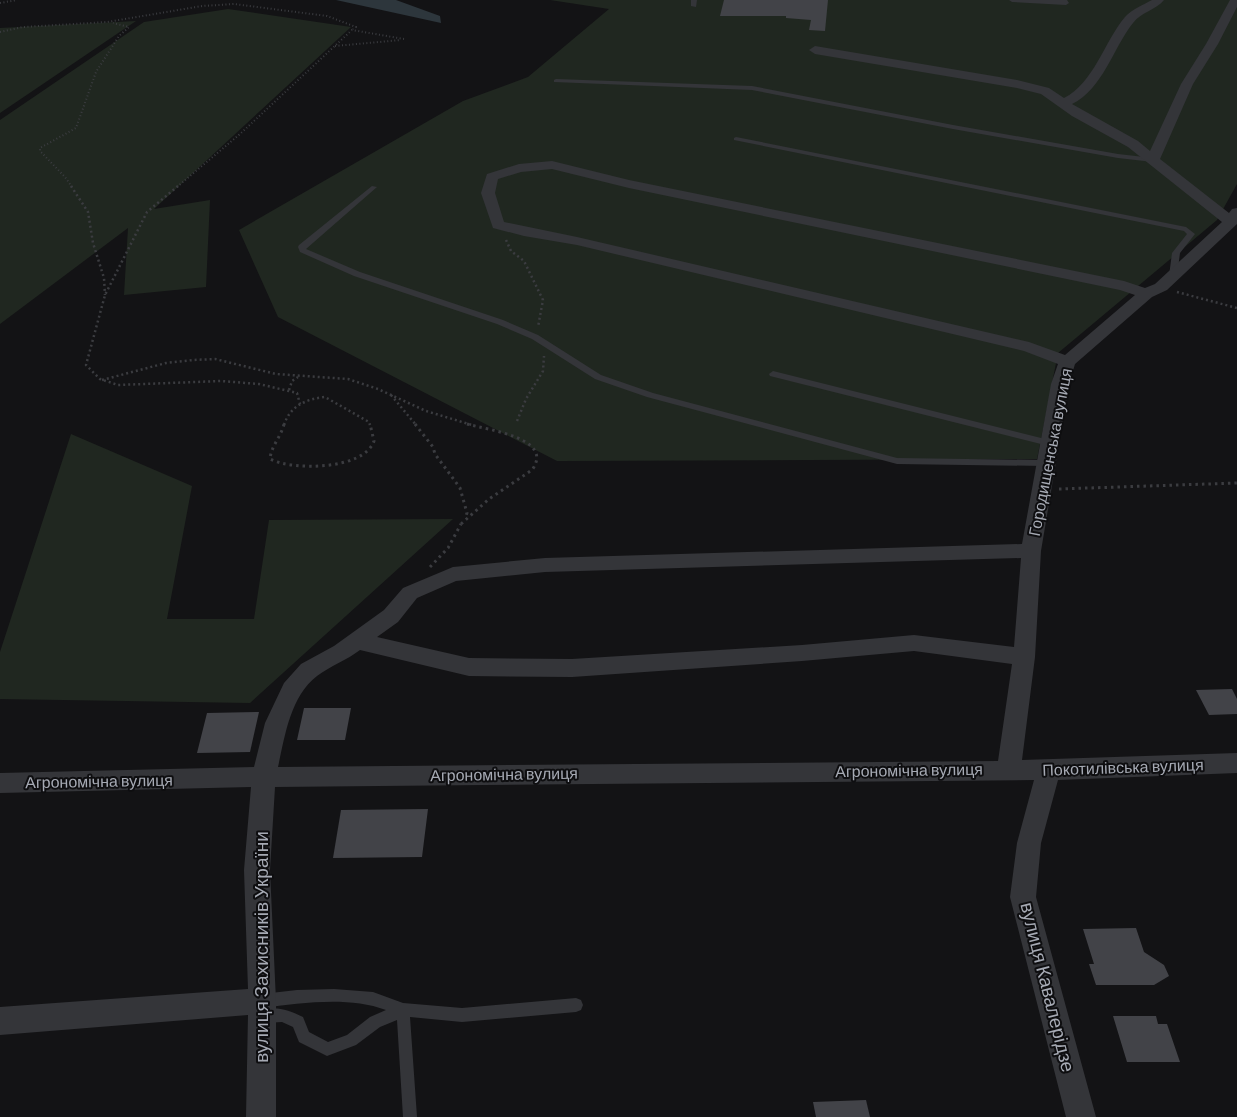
<svg xmlns="http://www.w3.org/2000/svg" width="1237" height="1117" viewBox="0 0 1237 1117" font-family="Barlow,sans-serif">
<style>
.green{fill:#202720}
.water{fill:#2d363c}
.building{fill:#424348}
.lines{fill:none;stroke-linecap:round;stroke-linejoin:round}
.path-far2{stroke:#3b3c40;stroke-width:2;stroke-dasharray:1 2.5;stroke-linecap:butt}
.path-far1{stroke:#3b3c40;stroke-width:2.5;stroke-dasharray:2 3;stroke-linecap:butt}
.path{stroke:#3b3c40;stroke-width:3;stroke-dasharray:2.5 4;stroke-linecap:butt}
.service{fill:#343539;fill-rule:evenodd}
.minor{fill:#343539;fill-rule:evenodd}
.labels{text-anchor:middle;stroke-width:4;stroke-linejoin:round;paint-order:stroke}
.street-label{font-size:16px;fill:#a6aab4;stroke:#0e0e10}
.near-street-label{font-size:19px;fill:#a6aab4;stroke:#0e0e10}
</style>
<rect width="100%" height="100%" fill="#131315"/>
<g class="green">
<path d="M550 0H1237V184L1217 220 1058 353 1037 459 557 461 278 317 239 230 463 101 528 77 609 9Z"/>
<path d="M228 9 351 27 154 209 210 200 206 287 124 295 128 228 0 324V120L144 22Z"/>
<path d="M136 21 0 113V28Z"/>
<path d="M71 434 192 486 167 619H254L269 520 453 519 250 703 0 699V652Z"/>
</g>
<path class="water" d="M336 0H396L440 16 441 23Z"/>
<g class="building">
<path d="M724 0H828L825 31 809 30 811 20 786 18V16H720Z"/>
<path d="M1232 689 1237 699V714L1209 715 1196 690Z"/>
<path d="M304 708H351L345 740H297Z"/>
<path d="M259 712 250 752 197 753 207 713Z"/>
<path d="M428 809 422 857 333 858 341 810Z"/>
<path d="M1136 928 1144 952 1164 965 1169 976 1154 985H1096L1089 964H1094L1083 929Z"/>
<path d="M1113 1016H1156L1158 1024H1167L1180 1062H1127Z"/>
<path d="M866 1100 870 1117H816L813 1102Z"/>
</g>
<g class="lines">
<g class="path-far2">
<path d="M0 3 17 0"/>
<path d="M0 32 23 27 107 22 202 6 234 4 327 16 356 27 353 29"/>
<path d="M335 46 401 40"/>
<path d="M72 187 65 177 40 151V148L76 128 96 72 119 36 129 27 113 23"/>
<path d="M177 187 240 134 352 30 404 39"/>
</g>
<g class="path-far1">
<path d="M71 186 88 212 93 243 104 278 105 295"/>
<path d="M178 186 147 212 105 295 86 365 100 379 118 385 221 381 259 384 297 393 300 404"/>
<path d="M506 240 511 251 524 261 543 300 538 327"/>
<path d="M1177 292 1237 308"/>
<path d="M102 380 166 363 193 360 215 359 276 374 348 379 378 389 426 411 472 425"/>
<path d="M289 390 292 381 298 377"/>
<path d="M391 395 416 425"/>
<path d="M517 421 526 399 543 371 544 356"/>
<path d="M284 425C290 406 306 399 325 397L369 422 370 425"/>
</g>
<g class="path">
<path d="M284 424C281 437 271 446 270 459 293 471 364 470 374 441L370 424"/>
<path d="M415 424 433 447 435 454 460 488 467 513 465 518"/>
<path d="M1059 489 1237 483"/>
<path d="M461 524 489 499 532 470C555 438 488 430 467 424"/>
<path d="M430 567 448 548 461 524"/>
</g>
<g class="service">
<path d="M691 0H697L696 7 691 6Z"/>
<path d="M1009 0H1067L1069 3 1066 5 1012 2Z"/>
<path d="M556 79 752 86 953 125 1118 154 1153 158 1156 160 1153 162 1118 158 953 129 752 90 554 82V80Z"/>
<path d="M736 137 1186 227 1195 234 1180 253 1177 276 1173 278 1169 276 1172 253 1187 234 1184 231 734 140V138Z"/>
<path d="M372 186 377 187 306 249 360 272 503 320 538 335 601 375 653 393 897 458 1045 460 1050 463 1045 466 897 464 647 397 595 379 532 339 497 324 354 276 300 252 298 247 299 245Z"/>
<path d="M773 371 1049 440 1054 443 1049 446 770 376 769 374Z"/>
<path d="M334 989 373 992 403 1003 462 1008 576 998 581 1000 583 1005 581 1010 576 1012 462 1022 410 1017 417 1117H403L397 1020 380 1027 356 1045 327 1056 299 1042 293 1027 282 1022 264 1023 259 1021 257 1016 259 1011C275 1005 288 1010 303 1017L309 1032 328 1042 347 1035 370 1017 386 1010C348 996 302 1003 262 1008L257 1006 255 1001 257 996 262 994 297 990Z"/>
</g>
<path class="minor" d="M1152 0H1164C1156 10 1141 12 1133 23 1113 48 1103 89 1072 104L1138 141 1150 151 1181 84 1206 44 1230 0H1237V7L1218 44 1193 84 1160 159 1229 213 1232 209 1237 208V224L1167 290 1152 297 1075 364 1069 384 1041 551 1035 657 1022 760 1237 753V773L1058 780 1041 843 1036 897 1096 1117H1066L1010 897 1017 843 1034 780 275 787 270 870 276 1001V1117H246L248 1015 0 1035V1007L248 989 244 870 251 787 0 793V773L254 767 265 723 284 683 301 664 334 646 384 610 403 588 453 567 545 558 1022 544 1051 384 1058 364 1024 351 577 245 524 236 493 228 481 193 487 174 519 164 552 161 629 180 1124 281 1145 288 1155 284 1222 222 1128 147 1072 116 1041 94 1017 88 815 54 809 50 815 46 1017 80 1049 88 1064 98C1094 83 1104 42 1125 17 1132 9 1143 5 1152 0ZM552 169 629 188 1120 290 1135 295 1065 355 1029 342 577 237 504 222 495 193 498 179 521 172ZM1021 558 1014 647 914 635 802 645 572 659 469 658 377 637 398 622 417 598 456 581 545 572ZM360 650 469 676 572 677 802 661 914 651 1012 664 998 761 278 767C285 736 290 697 317 676 330 666 347 660 360 650Z"/>
</g>
<g class="labels">
<g class="street-label">
<text transform="translate(1050 452) rotate(-79)" y="6">Городищенська вулиця</text>
<text transform="translate(1123 767) rotate(-2)" y="6">Покотилівська вулиця</text>
<text transform="translate(909 770) rotate(-1)" y="6">Агрономічна вулиця</text>
<text transform="translate(504 774) rotate(-1)" y="6">Агрономічна вулиця</text>
<text transform="translate(99 781) rotate(-1)" y="6">Агрономічна вулиця</text>
</g>
<g class="near-street-label">
<text transform="translate(261 947) rotate(-90)" y="7">вулиця Захисників України</text>
<text transform="translate(1048 987) rotate(76)" y="7">вулиця Кавалерідзе</text>
</g>
</g>
</svg>
